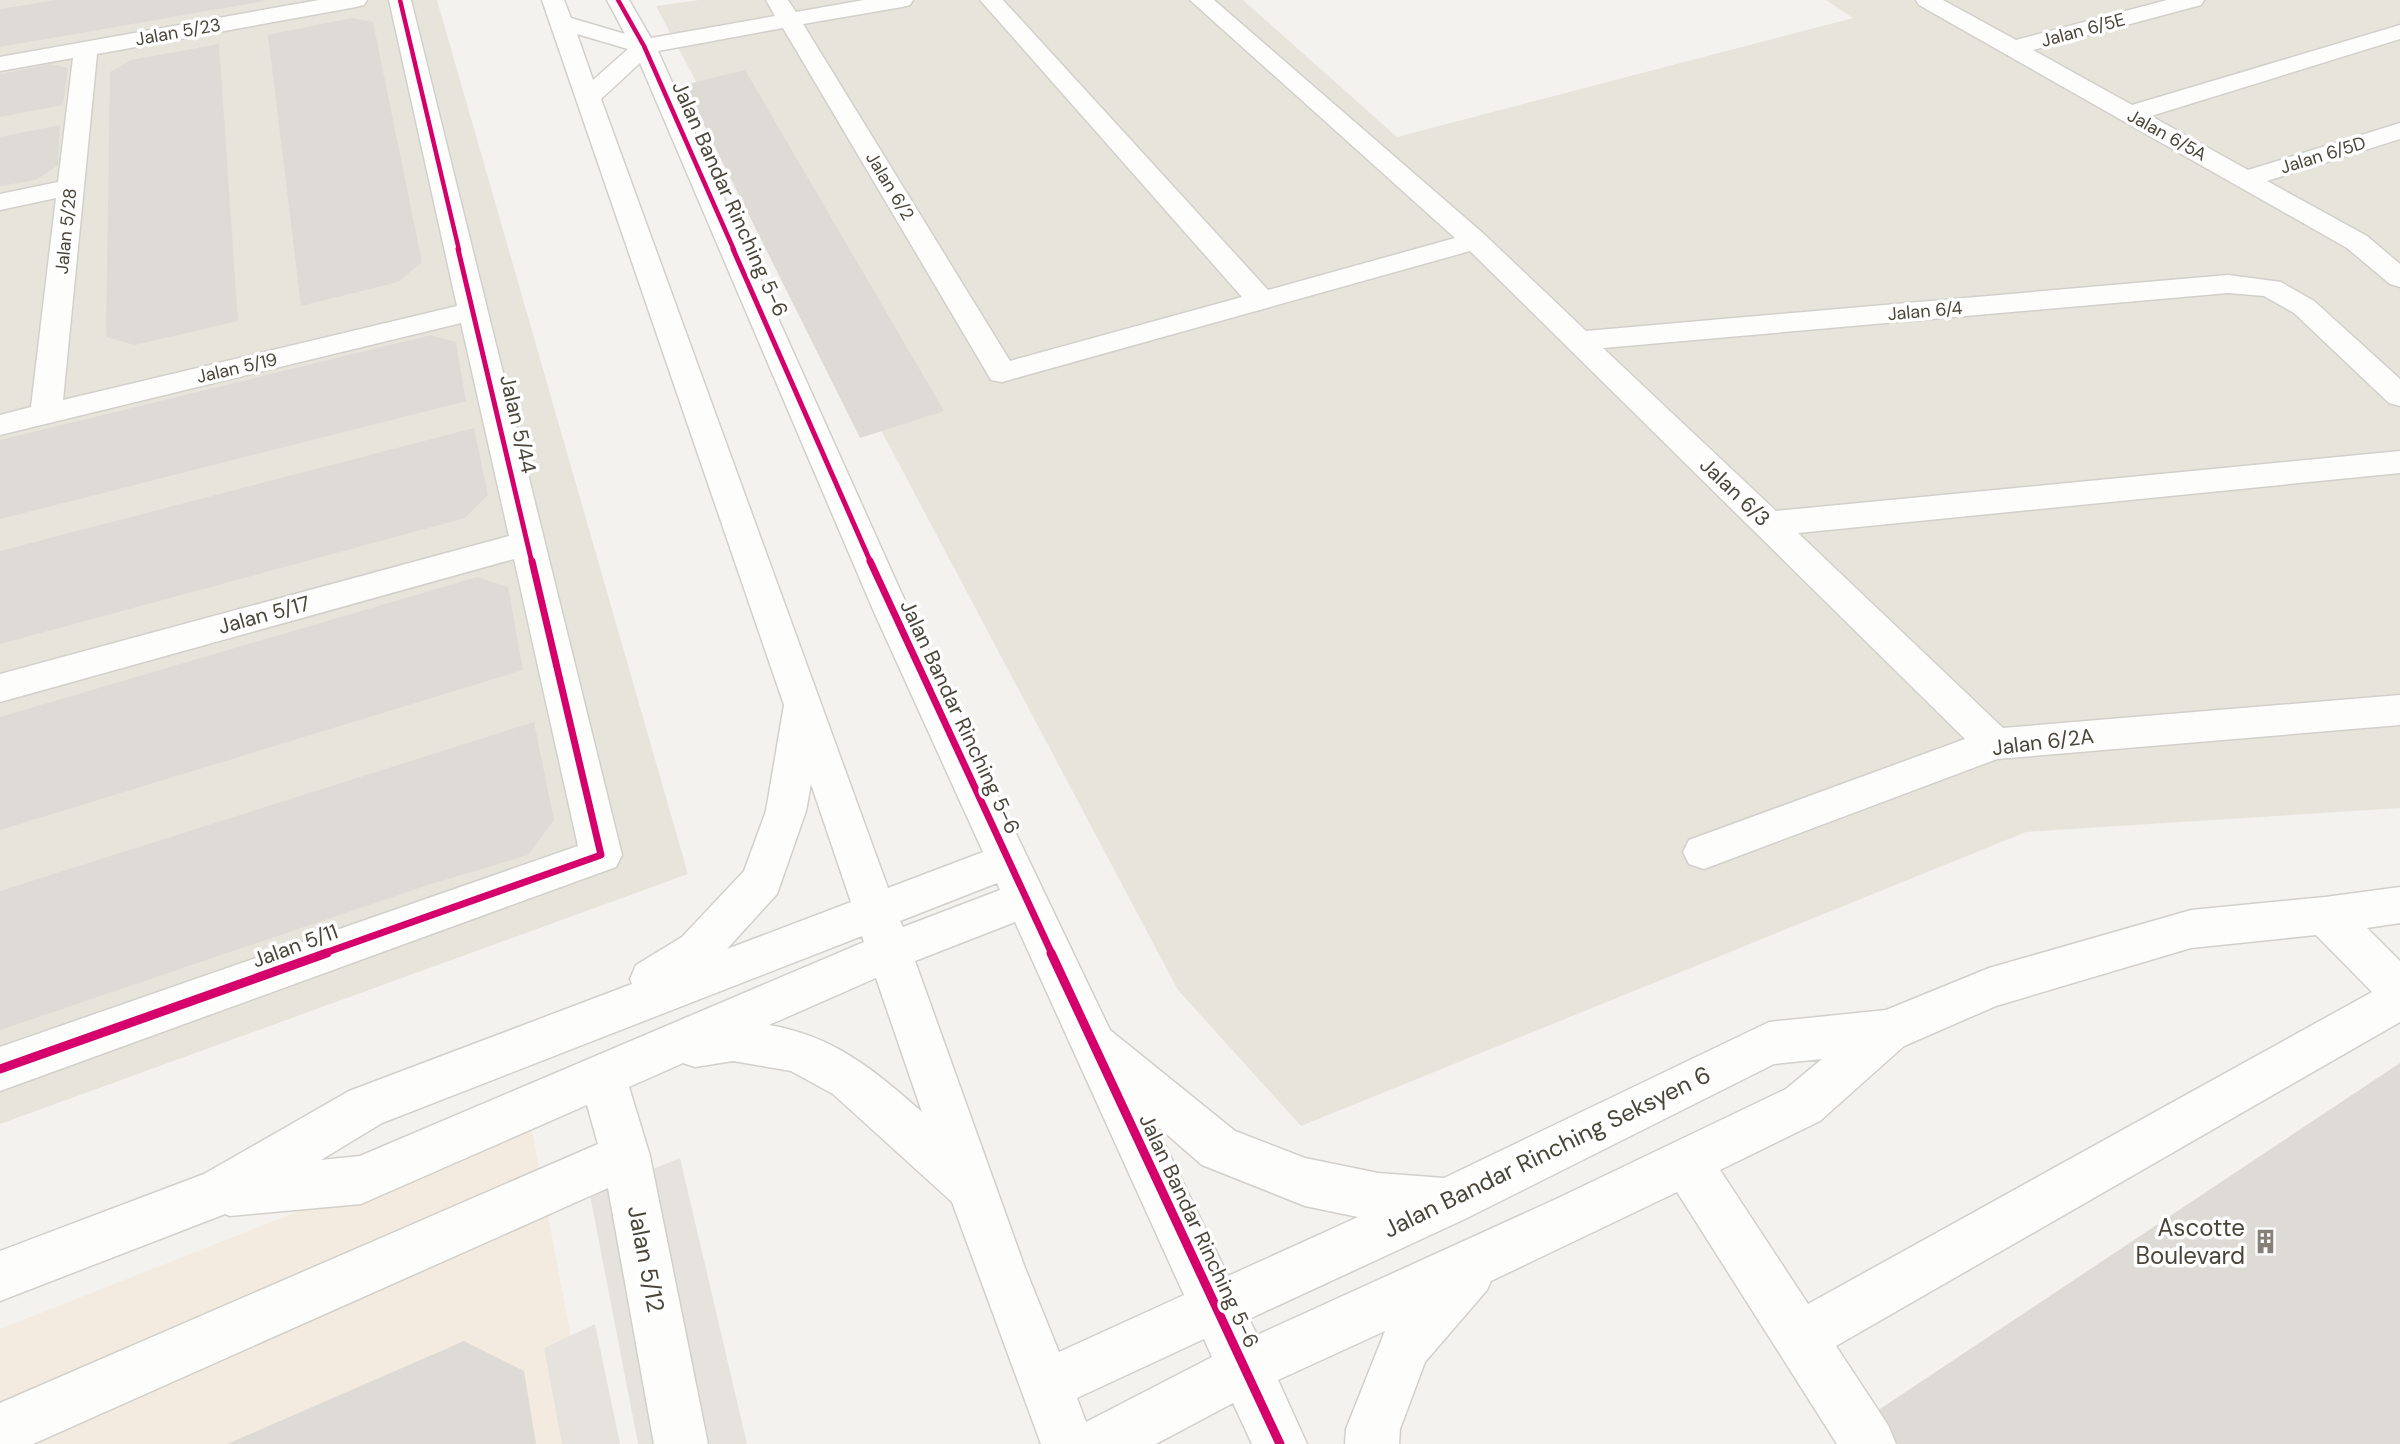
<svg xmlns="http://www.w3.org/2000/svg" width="2400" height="1444" viewBox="0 0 2400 1444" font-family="'DM Sans',sans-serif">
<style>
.residential{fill:#e7e4dc}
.commercial{fill:#f3ebdf}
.parking{fill:#e6e3df}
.building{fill:#dedbd6}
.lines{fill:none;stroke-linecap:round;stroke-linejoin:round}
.minor-casing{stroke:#d2d0cb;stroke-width:3}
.minor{fill:#fdfdfc;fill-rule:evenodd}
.cycleway-far3-casing{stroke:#fff;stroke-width:7}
.cycleway-far2-casing{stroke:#fff;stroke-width:9}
.cycleway-far1-casing{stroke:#fff;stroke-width:11}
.cycleway-casing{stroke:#fff;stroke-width:13}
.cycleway-far3{stroke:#d6006c;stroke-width:4.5}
.cycleway-far2{stroke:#d6006c;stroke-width:5}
.cycleway-far1{stroke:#d6006c;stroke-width:7}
.cycleway{stroke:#d6006c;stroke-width:9}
.labels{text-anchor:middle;stroke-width:7;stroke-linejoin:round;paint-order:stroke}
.far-street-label{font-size:18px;fill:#4b4439;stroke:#fff}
.street-label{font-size:21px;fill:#4b4439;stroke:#fff}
.near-street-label{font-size:24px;fill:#4b4439;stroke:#fff}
.near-poi-label{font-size:24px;fill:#4b4439;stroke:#fff;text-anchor:end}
</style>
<rect width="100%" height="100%" fill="#f4f2ee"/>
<g class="residential">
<path d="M0 0H437L688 874 0 1124Z"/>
<path d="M699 0H1243L1397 137 1853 18 1826 0H2400V808L2026 832 1301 1126 1178 990 656 6Z"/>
</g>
<path class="commercial" d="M530 1120 591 1444H0V1329Z"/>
<g class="parking">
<path d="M680 1158 747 1444H638L590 1195Z"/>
<path d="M595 1324 620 1444H562L544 1348Z"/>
</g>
<g class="building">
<path d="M55 0H263L264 1 0 47V9Z"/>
<path d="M352 18 373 22 422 262 398 282 301 306 268 35Z"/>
<path d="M219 44 238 321 135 345 106 337 110 72 131 60Z"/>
<path d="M50 64 68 68 63 105 0 117V74Z"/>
<path d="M745 70 944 411 860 438 684 85Z"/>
<path d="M60 125 58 165 36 180 0 186V137Z"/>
<path d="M431 335 456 342 466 401 0 519V440Z"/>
<path d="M474 428 488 495 465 518 0 644V551Z"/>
<path d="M477 577 508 587 523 670 0 830V717Z"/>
<path d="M534 722 554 820 528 855 431 884 0 1030V891Z"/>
<path d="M2400 1063V1444H1879L1862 1421Z"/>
<path d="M464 1341 524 1371 536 1444H227Z"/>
</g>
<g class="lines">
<defs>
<g id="minor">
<path d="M319 0H367L364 5 356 7 97 54 63 400 457 306 389 0H411L622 855 616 867 0 1091V1047L578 846 514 559 0 702V674L509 536 461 323 0 435V415L31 407 56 198 0 210V194L58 182 73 58 0 71V57Z"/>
<path d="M542 0H564L571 18 625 34 607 0H629L651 38 775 16 766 0H788L796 12 864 0H913L910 5 902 7 803 24 1010 361 1242 297 980 0H1003L1268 290 1455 238 1190 0H1214L1485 235 1586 331 2228 275 2281 282 2314 301 2400 379V406L2389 403 2294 313 2264 296 2228 293 1603 348 1776 511 2400 451V473L1798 533 2003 728 2400 695V725L1997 759 1704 869 1689 864 1683 852 1689 840 1965 739 1470 251 1002 382 991 380 987 373 783 28 658 51 910 612 1110 1030 1235 1131 1305 1158 1378 1173 1444 1178 1769 1022 1886 1010 1989 968 2191 910 2325 897 2400 887V923L2367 928 2400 961V1022L1836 1346 1888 1425 1896 1444H1837L1677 1192 1491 1281 1487 1290 1425 1362 1400 1429 1399 1444H1345L1346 1429 1385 1331 1278 1380 1307 1444H1252L1233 1403 1156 1444H1041L952 1202 833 1094 791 1071 733 1061 695 1067 683 1063 629 1087 650 1156 708 1444H654L608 1188 33 1444H0V1403L598 1144 587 1105 361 1204 230 1216 225 1214 0 1301V1251L204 1174 349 1091 632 984 630 979 636 965 682 937 744 871 766 811 784 705ZM577 34 628 49 593 80ZM640 63 874 612 983 852 888 888 601 99ZM811 784 851 902 727 949 777 894 806 811ZM997 883 1000 890 903 927 900 921ZM1015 922 1184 1295 1059 1352 1025 1268 915 961ZM2316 935 2372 992 1808 1304 1720 1170 1820 1121 1904 1046 1996 1006 2191 948ZM862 936 864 942 360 1156 321 1160 382 1123ZM876 978 922 1112C874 1070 834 1036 769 1025ZM1822 1059 1786 1089 1556 1199 1257 1335 1249 1319 1465 1219 1774 1064ZM1155 1124 1202 1165 1305 1206 1358 1217 1228 1276ZM1204 1339 1212 1357 1086 1422 1077 1398Z"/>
<path d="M1916 0H1943L2016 40 2167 0H2204L2201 5 2033 50 2132 105 2400 25V39L2151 116 2248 170 2400 123V139L2267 181 2367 236 2400 264V287L2390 284 2347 248 1919 5Z"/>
</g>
</defs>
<use href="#minor" class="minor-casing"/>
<use href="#minor" class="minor"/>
<defs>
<g id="cycleway-far3">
<path d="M400 0 459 250"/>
<path d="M618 0 644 46 734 250"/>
</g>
<g id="cycleway-far2">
<path d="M458 249 532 563"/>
<path d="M733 249 871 563"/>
</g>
<g id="cycleway-far1">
<path d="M870 561 1052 954"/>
<path d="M322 954 601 855 532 561"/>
</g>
<g id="cycleway">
<path d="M1051 953 1280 1444"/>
<path d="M0 1069 327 953"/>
</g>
</defs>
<use href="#cycleway-far3" class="cycleway-far3-casing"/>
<use href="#cycleway-far2" class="cycleway-far2-casing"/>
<use href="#cycleway-far1" class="cycleway-far1-casing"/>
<use href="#cycleway" class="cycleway-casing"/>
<use href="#cycleway-far3" class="cycleway-far3"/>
<use href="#cycleway-far2" class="cycleway-far2"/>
<use href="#cycleway-far1" class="cycleway-far1"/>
<use href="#cycleway" class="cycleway"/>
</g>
<defs>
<symbol id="building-bare" viewBox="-9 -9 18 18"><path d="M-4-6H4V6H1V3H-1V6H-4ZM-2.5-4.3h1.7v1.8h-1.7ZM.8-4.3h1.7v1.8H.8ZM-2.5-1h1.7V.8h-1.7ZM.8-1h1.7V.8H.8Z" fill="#868178" stroke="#fff" stroke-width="2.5" paint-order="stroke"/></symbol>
</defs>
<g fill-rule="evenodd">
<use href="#building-bare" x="2248" y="1224" width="35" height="35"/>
</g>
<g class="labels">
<g class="far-street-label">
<text transform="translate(2083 30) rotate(-15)" y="6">Jalan 6/5E</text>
<text transform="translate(178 32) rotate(-10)" y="6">Jalan 5/23</text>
<text transform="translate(2167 135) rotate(29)" y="6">Jalan 6/5A</text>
<text transform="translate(2323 155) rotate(-17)" y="6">Jalan 6/5D</text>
<text transform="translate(890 186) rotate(59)" y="6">Jalan 6/2</text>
<text transform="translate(66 231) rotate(-84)" y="6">Jalan 5/28</text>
<text transform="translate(1925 311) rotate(-5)" y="6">Jalan 6/4</text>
<text transform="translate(237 368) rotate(-13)" y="6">Jalan 5/19</text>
</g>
<g class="street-label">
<text transform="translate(730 199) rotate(66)" y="7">Jalan Bandar Rinching 5-6</text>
<text transform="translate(518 424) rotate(77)" y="7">Jalan 5/44</text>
<text transform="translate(1735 492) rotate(44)" y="7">Jalan 6/3</text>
<text transform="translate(264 615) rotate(-15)" y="7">Jalan 5/17</text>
<text transform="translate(960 717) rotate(65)" y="7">Jalan Bandar Rinching 5-6</text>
<text transform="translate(2043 742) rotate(-7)" y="7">Jalan 6/2A</text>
<text transform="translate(295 946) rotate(-20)" y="7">Jalan 5/11</text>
<text transform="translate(1199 1231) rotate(65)" y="7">Jalan Bandar Rinching 5-6</text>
</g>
<g class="near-street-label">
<text transform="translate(1547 1152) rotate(-26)" y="8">Jalan Bandar Rinching Seksyen 6</text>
<text transform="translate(646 1259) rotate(79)" y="8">Jalan 5/12</text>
</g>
<g class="near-poi-label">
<text x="2245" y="1236">Ascotte<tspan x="2245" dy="28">Boulevard</tspan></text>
</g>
</g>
</svg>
